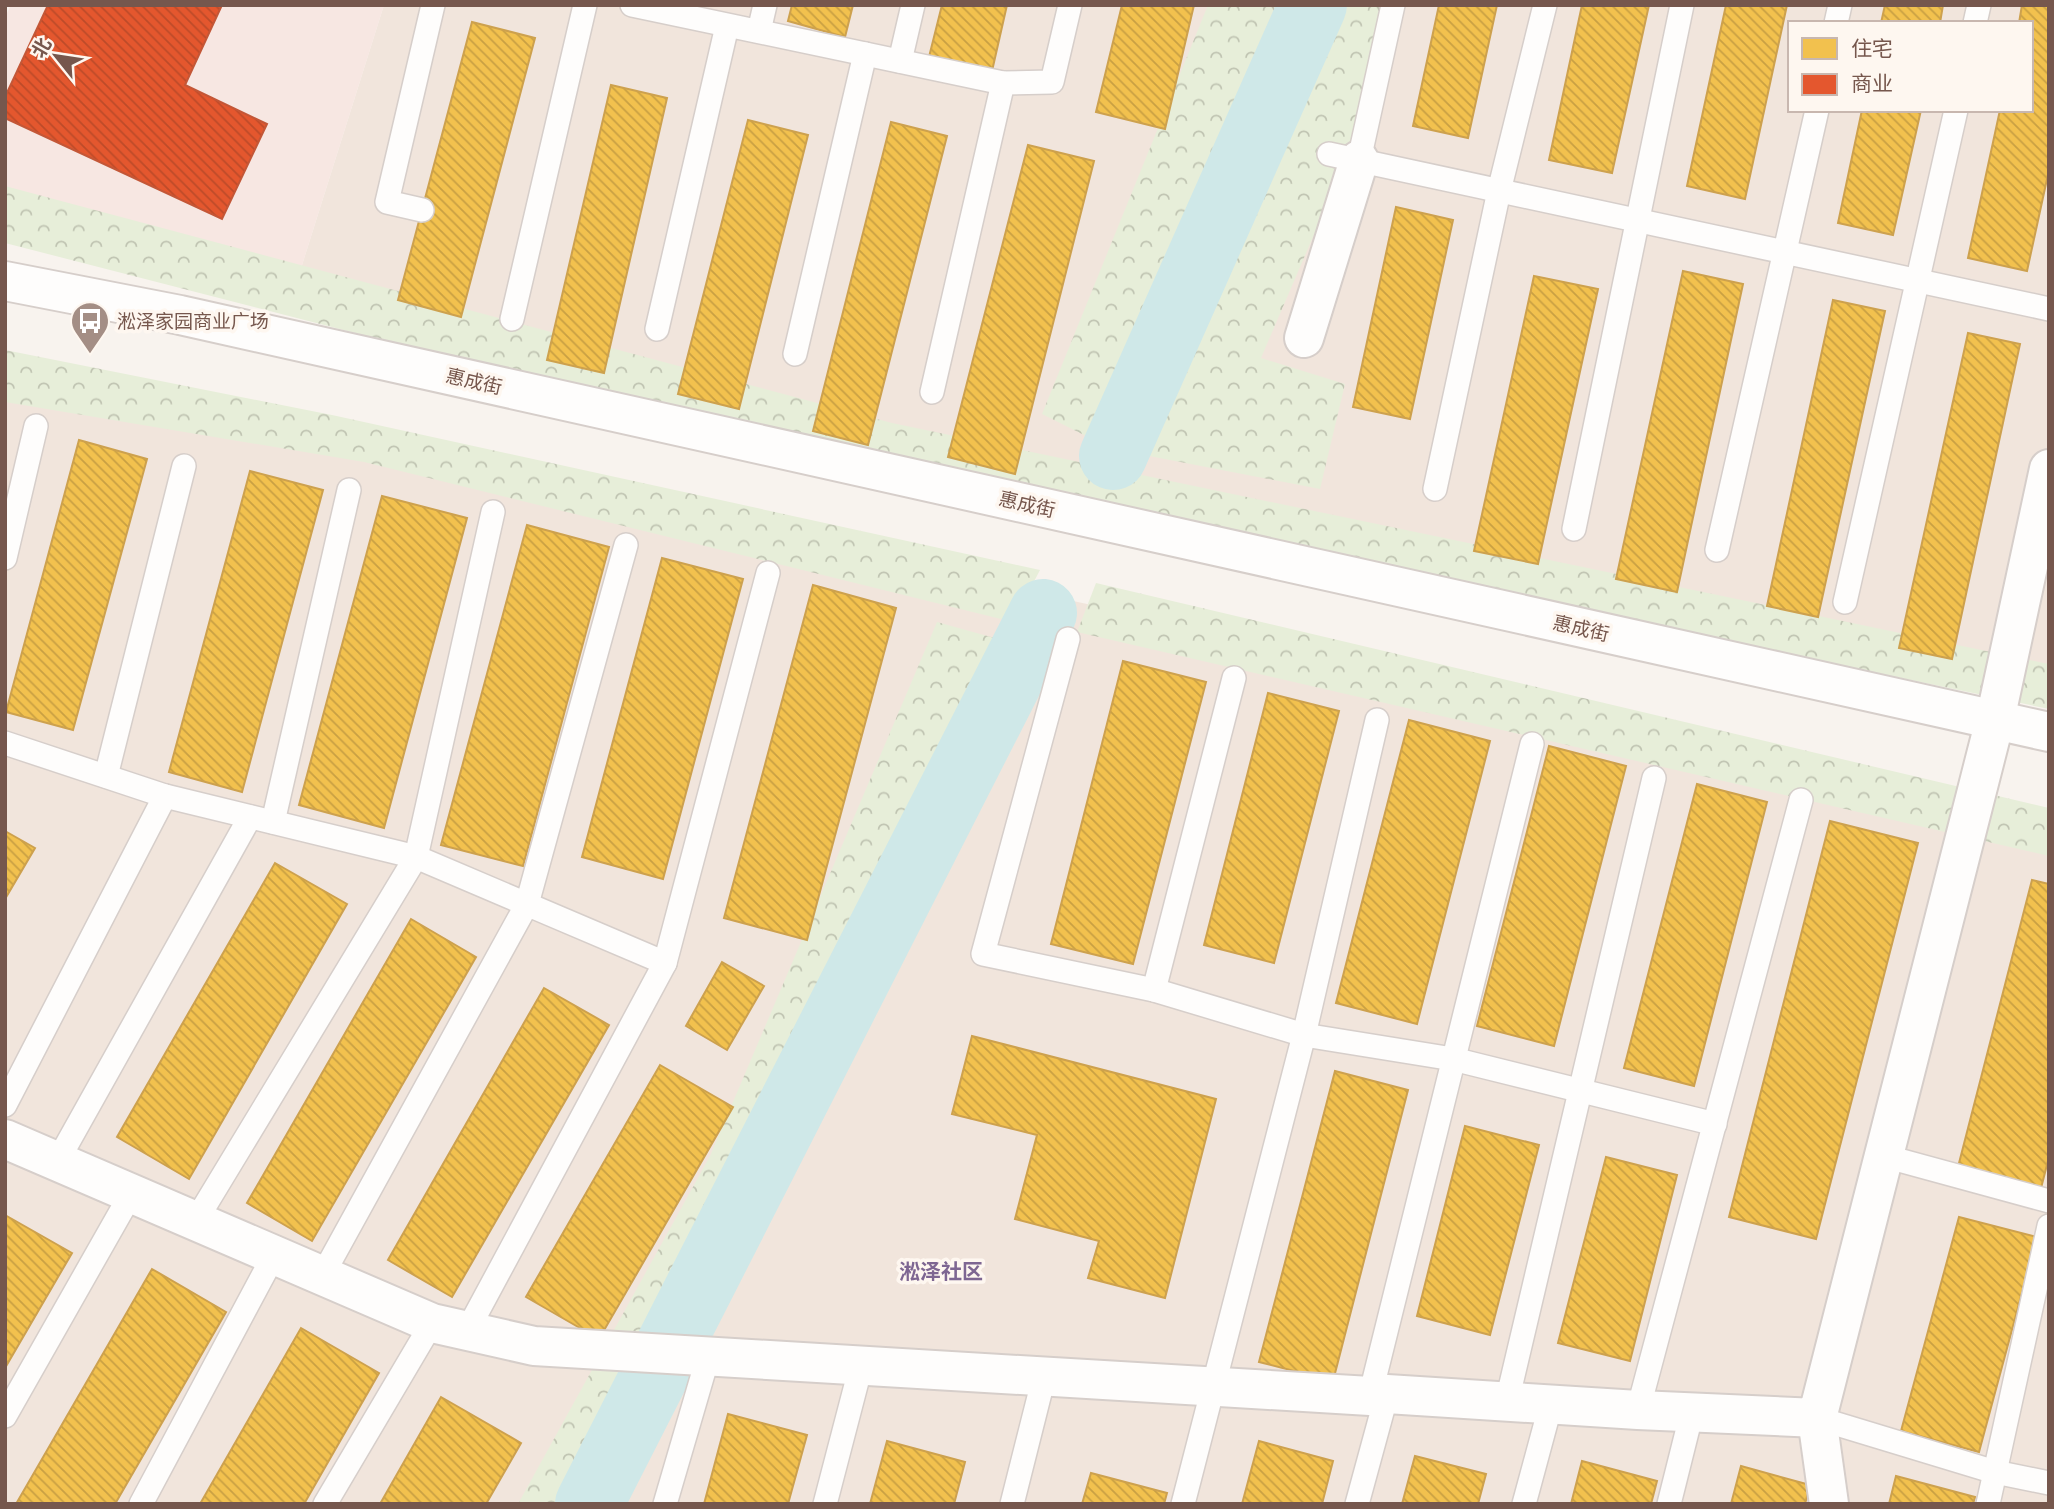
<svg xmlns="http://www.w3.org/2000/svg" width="2054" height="1509" viewBox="0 0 2054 1509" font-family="Ubuntu,'Noto Sans SC',sans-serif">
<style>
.residential{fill:#f1e5dc;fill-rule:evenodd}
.commercial{fill:#f7e7e2}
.forest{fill:url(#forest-crowns)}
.homes{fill:url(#homes-back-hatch);stroke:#cda14e;stroke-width:2}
.shops{fill:url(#shops-back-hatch);stroke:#c35737;stroke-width:2}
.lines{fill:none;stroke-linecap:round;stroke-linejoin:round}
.river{stroke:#cfe8e8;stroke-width:68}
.service-casing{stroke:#d6ceca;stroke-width:26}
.minor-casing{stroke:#d6ceca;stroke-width:42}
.tertiary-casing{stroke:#d6ceca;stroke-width:42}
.service{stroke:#fefdfc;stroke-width:23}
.minor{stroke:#fefdfc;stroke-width:38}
.tertiary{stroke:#fefdfc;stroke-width:38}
.labels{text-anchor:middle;stroke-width:7;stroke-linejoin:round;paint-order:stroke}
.poi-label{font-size:19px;fill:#76574d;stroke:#fef7f0;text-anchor:start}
.street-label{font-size:19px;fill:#76574d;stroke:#fef7f0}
.neighbourhood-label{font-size:21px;font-weight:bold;fill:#7e6692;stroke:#fef7f0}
</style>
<defs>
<pattern id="forest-crowns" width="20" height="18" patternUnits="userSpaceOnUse" patternTransform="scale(1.75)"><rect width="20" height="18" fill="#e7eed9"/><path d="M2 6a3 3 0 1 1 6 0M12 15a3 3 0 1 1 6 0" fill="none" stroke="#c0c4b2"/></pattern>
<pattern id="homes-back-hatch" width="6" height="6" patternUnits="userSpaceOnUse" patternTransform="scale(1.75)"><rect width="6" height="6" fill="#f2c14e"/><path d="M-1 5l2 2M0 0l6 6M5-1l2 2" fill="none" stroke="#c9a043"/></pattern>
<pattern id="shops-back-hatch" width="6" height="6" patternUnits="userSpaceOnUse" patternTransform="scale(1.75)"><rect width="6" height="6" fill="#e4572e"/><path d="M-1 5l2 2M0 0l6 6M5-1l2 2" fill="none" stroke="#bd4b29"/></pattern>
</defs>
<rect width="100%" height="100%" fill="#f8f3ee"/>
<g class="residential">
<path d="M384 5H2049V696L291 300ZM1790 23H2031V110H1790Z"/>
<path d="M5 371 1171 622 2049 829V1504H5Z"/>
</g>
<path class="commercial" d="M11 5H384L291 300 5 220V17Z"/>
<g class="forest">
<path d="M1208 5H1276L1088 437 1042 414Z"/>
<path d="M1332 5H1397L1352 146 1261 358 1345 384 1320 489 1144 455Z"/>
<path d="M5 186 892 423 2049 664V709L815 451 5 243Z"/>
<path d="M5 350 332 415 1040 570 1013 622 364 462 5 402Z"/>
<path d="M1096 583 2049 808V856L1077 632Z"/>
<path d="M937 622 1009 642 580 1504H518L710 1156Z"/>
</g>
<g class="homes">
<path d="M792 5H853L845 37 788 21Z"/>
<path d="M942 5H1007L992 71 929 57Z"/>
<path d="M1122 5H1194L1165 129 1096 112Z"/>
<path d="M1439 5H1497L1468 138 1413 126Z"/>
<path d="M1582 5H1649L1612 173 1549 160Z"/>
<path d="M1726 5H1787L1745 199 1687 186Z"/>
<path d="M1885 5H1943L1940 23H1881Z"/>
<path d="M2022 5H2049V170L2027 271 1968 258 2000 110H2031V23H2019Z"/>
<path d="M472 22 535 38 461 317 398 300Z"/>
<path d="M611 85 667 98 604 373 547 360Z"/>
<path d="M1862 110H1921L1893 235 1838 223Z"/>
<path d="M748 120 808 135 739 409 678 394Z"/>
<path d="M891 122 947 136 868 445 813 431Z"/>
<path d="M1028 145 1094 161 1015 474 948 457Z"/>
<path d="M1396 207 1453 220 1410 419 1353 407Z"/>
<path d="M1683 271 1743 284 1677 592 1616 579Z"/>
<path d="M1534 276 1598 289 1538 564 1474 551Z"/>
<path d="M1833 300 1885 311 1818 617 1767 606Z"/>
<path d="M1968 333 2020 344 1952 659 1899 648Z"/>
<path d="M79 440 147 459 73 730 6 712Z"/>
<path d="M250 471 323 490 242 792 169 772Z"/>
<path d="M382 496 467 518 384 828 299 805Z"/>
<path d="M527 525 609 547 523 866 441 845Z"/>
<path d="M662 558 743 579 663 879 582 857Z"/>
<path d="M813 585 896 608 807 940 724 918Z"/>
<path d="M1123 661 1206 682 1133 964 1051 944Z"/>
<path d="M1268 693 1339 711 1274 963 1204 945Z"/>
<path d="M1409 720 1490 741 1417 1024 1336 1003Z"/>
<path d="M1549 746 1626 766 1554 1046 1477 1026Z"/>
<path d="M1697 784 1767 802 1694 1086 1624 1068Z"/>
<path d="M1830 821 1918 843 1816 1239 1729 1217Z"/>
<path d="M5 831 35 848 5 899Z"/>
<path d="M275 863 347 904 189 1179 117 1137Z"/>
<path d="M2032 880 2049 884V1157L2041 1188 1958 1167Z"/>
<path d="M411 919 476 957 312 1241 247 1203Z"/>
<path d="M722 962 764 986 727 1050 686 1026Z"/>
<path d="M544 988 609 1025 452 1297 388 1260Z"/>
<path d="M972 1036 1216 1099 1165 1298 1088 1278 1099 1241 1015 1219 1037 1135 952 1114Z"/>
<path d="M660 1065 733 1107 599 1339 526 1297Z"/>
<path d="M1335 1071 1408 1090 1333 1381 1259 1362Z"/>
<path d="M1465 1126 1539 1145 1490 1335 1417 1316Z"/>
<path d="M1606 1157 1677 1175 1630 1361 1558 1343Z"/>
<path d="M5 1215 72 1253 5 1368Z"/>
<path d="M1959 1217 2037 1237 1979 1452 1901 1431Z"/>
<path d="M152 1269 226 1312 115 1504H16Z"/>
<path d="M301 1328 379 1373 304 1504H200Z"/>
<path d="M441 1397 521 1443 486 1504H380Z"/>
<path d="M728 1414 807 1435 788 1504H704Z"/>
<path d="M887 1441 965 1462 954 1504H870Z"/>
<path d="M1259 1441 1333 1461 1322 1504H1242Z"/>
<path d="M1415 1456 1486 1474 1478 1504H1402Z"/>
<path d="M1582 1461 1657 1481 1651 1504H1571Z"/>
<path d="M1741 1466 1810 1485 1805 1504H1731Z"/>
<path d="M1091 1473 1167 1493 1164 1504H1082Z"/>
<path d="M1896 1476 1975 1497 1973 1504H1889Z"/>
</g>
<path class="shops" d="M48 5H222L185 85 267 124 222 219 5 118V97Z"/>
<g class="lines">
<g class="river">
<path d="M1113 456 1313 5"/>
<path d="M589 1504 1043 613"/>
</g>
<defs>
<g id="service">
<path d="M632 5 1003 83 1052 82 1070 5"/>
<path d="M1836 23 1840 5"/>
<path d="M1975 23 1979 5"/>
<path d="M759 31 765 5"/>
<path d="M900 61 913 5"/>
<path d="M1329 154 2049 309"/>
<path d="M1359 160 1393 5"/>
<path d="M422 210 387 202 433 5"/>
<path d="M512 319 585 5"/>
<path d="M657 329 727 26"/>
<path d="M795 354 865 54"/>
<path d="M932 392 1003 83"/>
<path d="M1435 489 1499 191 1545 5"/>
<path d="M1574 529 1682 5"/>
<path d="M1717 550 1817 110"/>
<path d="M5 558 36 426"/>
<path d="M1845 602 1956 110"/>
<path d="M1068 639 983 954 1154 990 1304 1035 1453 1059 1715 1124"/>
<path d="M5 743 165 796 416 857 665 963"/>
<path d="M106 776 184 466"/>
<path d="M273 822 349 490"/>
<path d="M1154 990 1234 678"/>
<path d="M5 1105 165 796"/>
<path d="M1884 1156 2049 1201"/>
<path d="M57 1162 250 817"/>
<path d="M195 1222 416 857 493 512"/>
<path d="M322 1276 527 904 626 545"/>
<path d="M467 1331 665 963 768 573"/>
<path d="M1370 1396 1532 744"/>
<path d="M1507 1401 1654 778"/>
<path d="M1638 1410 1801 800"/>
<path d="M5 1416 131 1194"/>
<path d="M1817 1418 1995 1472 2049 1483"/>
<path d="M141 1504 274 1255"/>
<path d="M325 1504 432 1323"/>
<path d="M665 1504 708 1357"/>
<path d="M825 1504 861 1366"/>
<path d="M1012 1504 1044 1377"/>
<path d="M1183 1504 1304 1035 1377 720"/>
<path d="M1357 1504 1387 1394"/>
<path d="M1524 1504 1551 1404"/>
<path d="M1669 1504 1692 1412"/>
<path d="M1988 1504 2049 1226"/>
</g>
<g id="minor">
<path d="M1304 338 1359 160"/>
<path d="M5 1139 432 1323 534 1346 1370 1396 1387 1394 1638 1410 1817 1418 1995 720 2049 469"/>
<path d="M1817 1418 1829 1504"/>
</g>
<path id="tertiary" d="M5 281 180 315 2049 732"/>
</defs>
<use href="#service" class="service-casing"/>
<use href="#minor" class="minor-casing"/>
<use href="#tertiary" class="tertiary-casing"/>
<use href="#service" class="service"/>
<use href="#minor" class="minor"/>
<use href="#tertiary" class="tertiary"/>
</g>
<defs>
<symbol id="bus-pin" viewBox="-11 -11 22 30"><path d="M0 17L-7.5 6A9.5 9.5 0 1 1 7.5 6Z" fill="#a48e85" stroke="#fef7f0"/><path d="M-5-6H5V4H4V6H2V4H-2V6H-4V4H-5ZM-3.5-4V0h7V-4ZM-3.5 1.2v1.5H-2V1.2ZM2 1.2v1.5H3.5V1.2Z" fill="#fff"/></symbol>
</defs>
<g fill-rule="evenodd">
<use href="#bus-pin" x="68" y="299" width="44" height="60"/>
</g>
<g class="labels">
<g class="poi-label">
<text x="117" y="328">淞泽家园商业广场</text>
</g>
<g class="street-label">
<text transform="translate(474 381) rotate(13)" y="7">惠成街</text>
<text transform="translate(1027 504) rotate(13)" y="7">惠成街</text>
<text transform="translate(1581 628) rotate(13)" y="7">惠成街</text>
</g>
<g class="neighbourhood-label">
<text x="941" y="1279">淞泽社区</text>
</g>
</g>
<rect width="2054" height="1509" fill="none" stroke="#76574d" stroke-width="14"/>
<rect x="1788" y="21" width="245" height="91" fill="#fef7f0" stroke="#c8b7af" stroke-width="2"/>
<rect x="1802" y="38" width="35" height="21" fill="#f2c14e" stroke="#c8b7af" stroke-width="2"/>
<text x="1851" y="56" font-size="21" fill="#76574d">住宅</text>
<rect x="1802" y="74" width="35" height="21" fill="#e4572e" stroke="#c8b7af" stroke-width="2"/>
<text x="1851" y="91" font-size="21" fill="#76574d">商业</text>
<g transform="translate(56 56) rotate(300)" stroke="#fef7f0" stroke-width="5" paint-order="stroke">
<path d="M0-5L12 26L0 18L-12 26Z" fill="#76574d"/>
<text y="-10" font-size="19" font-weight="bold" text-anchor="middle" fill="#76574d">北</text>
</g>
</svg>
